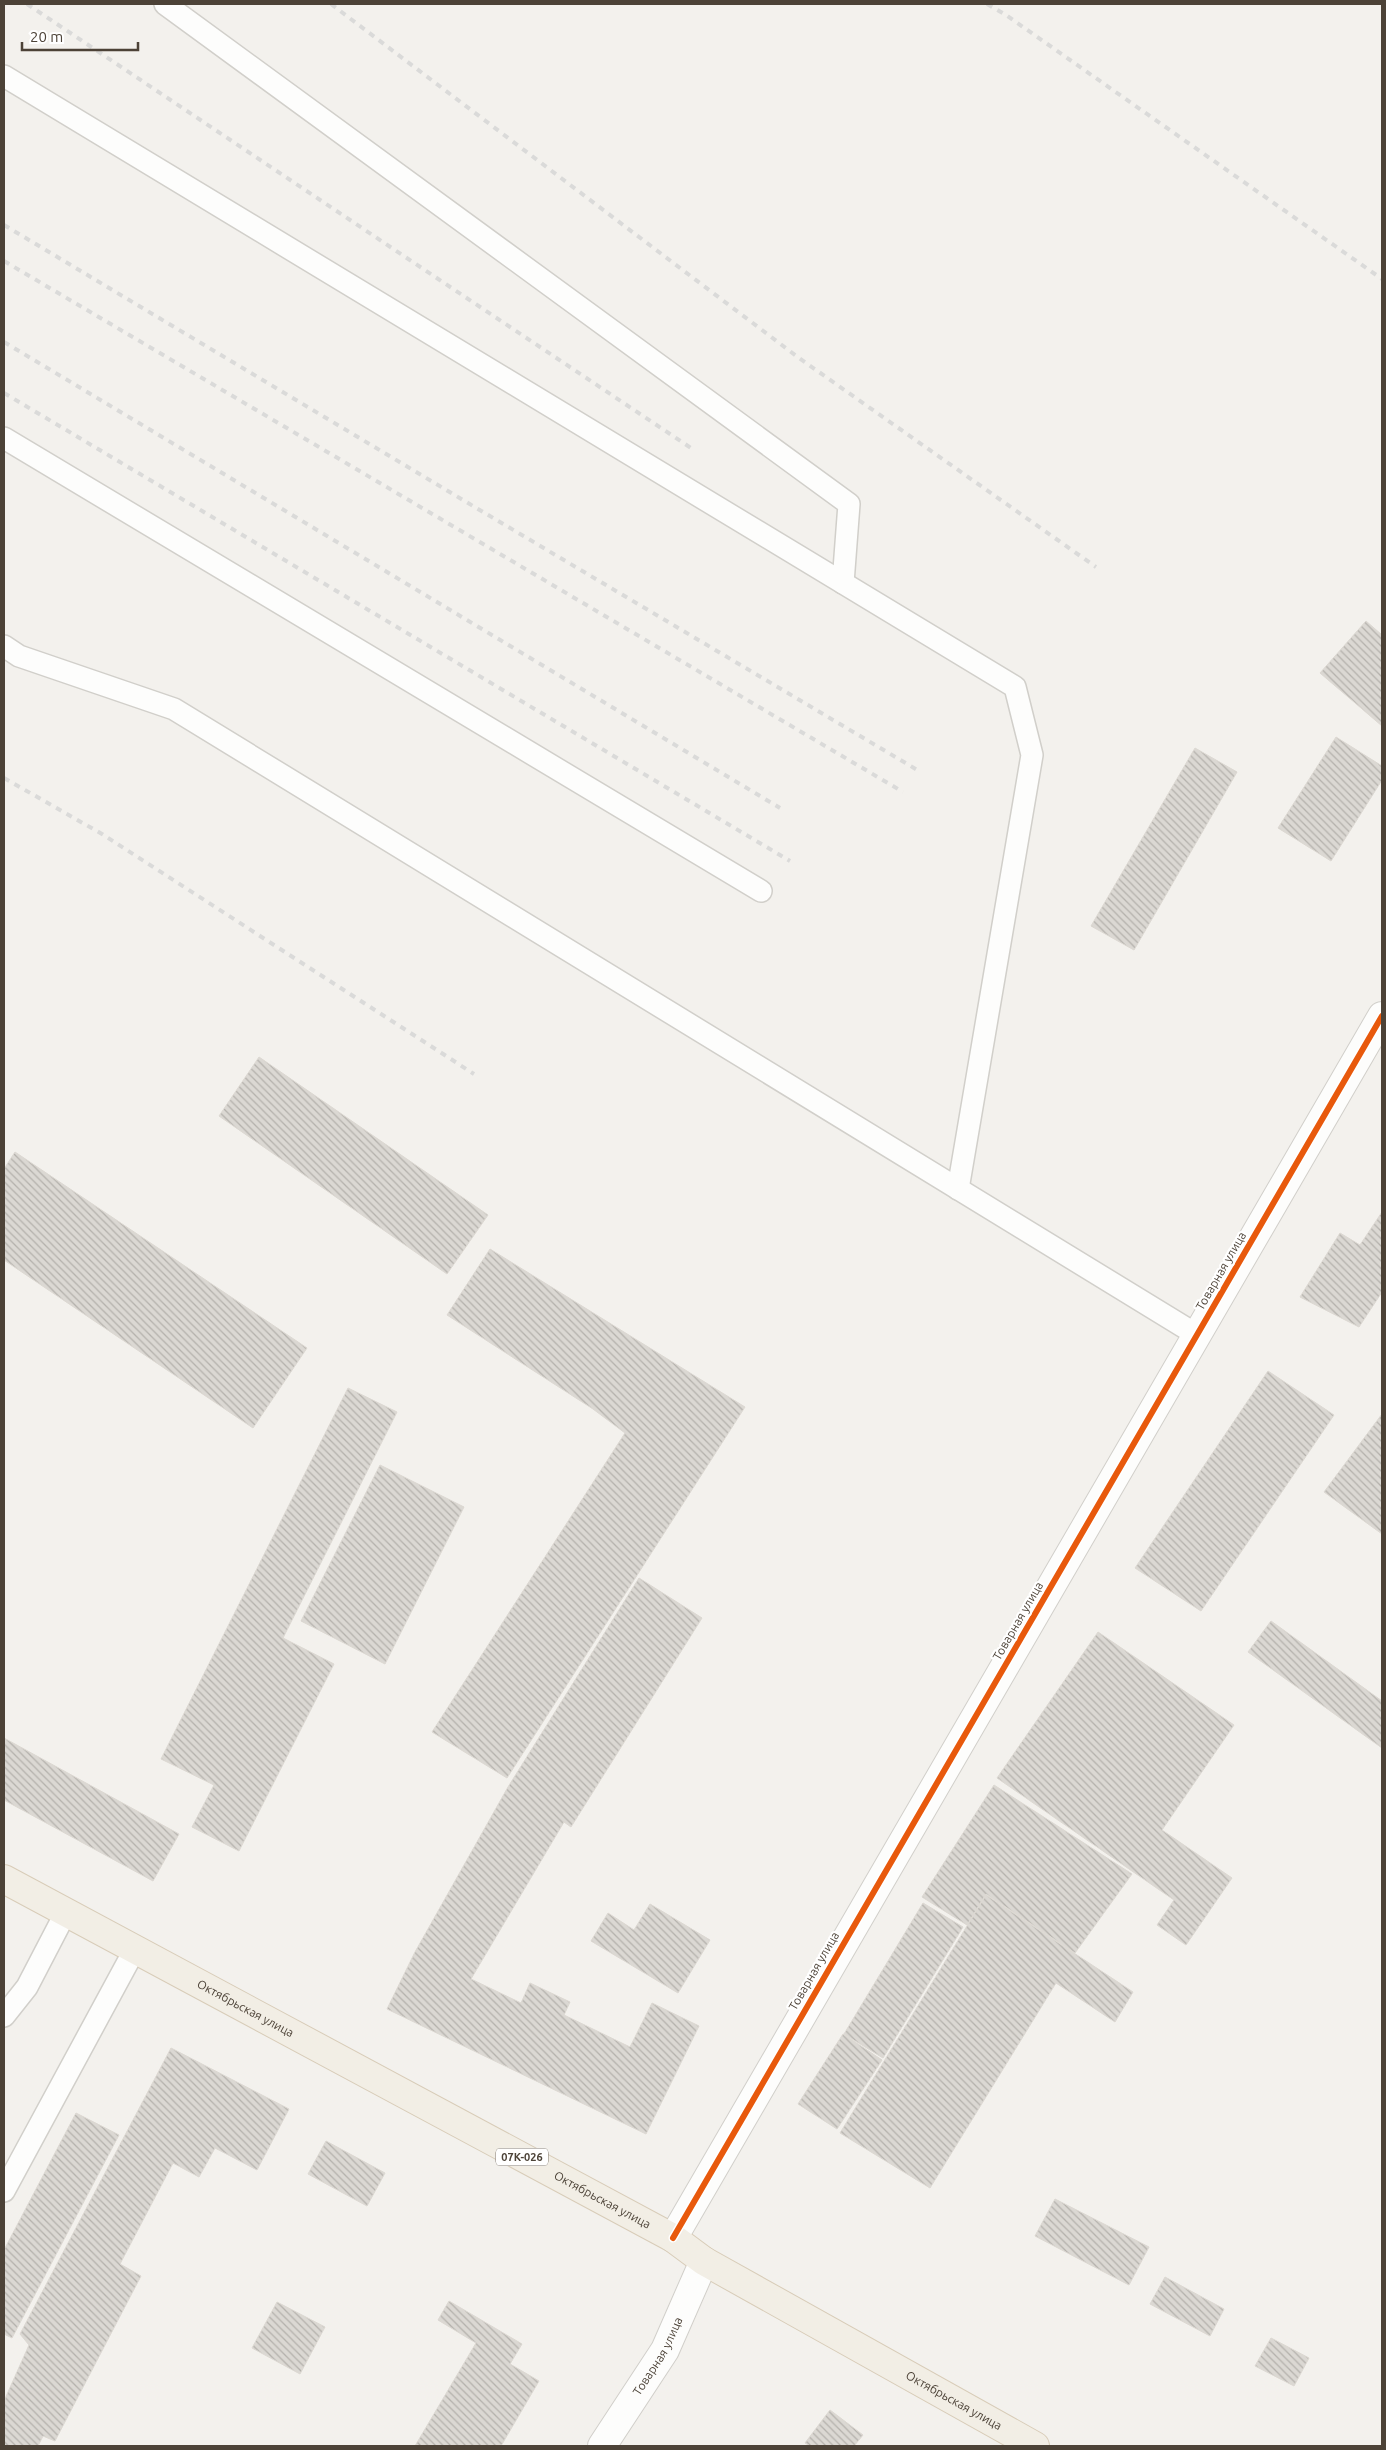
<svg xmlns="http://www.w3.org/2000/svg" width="1386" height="2450" viewBox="0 0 1386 2450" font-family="Ubuntu,sans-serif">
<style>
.building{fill:url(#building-back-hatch);stroke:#dcd8d2}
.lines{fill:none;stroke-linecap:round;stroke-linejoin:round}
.lane-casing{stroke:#d1cfca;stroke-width:24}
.street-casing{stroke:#d1cfca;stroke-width:30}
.primary-casing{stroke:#d8ccb8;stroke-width:30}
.lane{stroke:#fdfdfc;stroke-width:21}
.street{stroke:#fdfdfc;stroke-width:28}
.primary{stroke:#f2eee5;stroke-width:28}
.rail{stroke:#dadad9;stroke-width:4;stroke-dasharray:6 6;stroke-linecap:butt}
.cycleway-casing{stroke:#fff;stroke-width:9}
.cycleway{stroke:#e8590c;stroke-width:6}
.labels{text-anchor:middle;stroke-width:4.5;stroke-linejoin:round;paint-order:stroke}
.shield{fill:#fff;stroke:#827b73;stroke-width:1}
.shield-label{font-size:11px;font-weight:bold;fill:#4c4237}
.street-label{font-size:12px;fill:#4c4237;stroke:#fff}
</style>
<defs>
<pattern id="building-back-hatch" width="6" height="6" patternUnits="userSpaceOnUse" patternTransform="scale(1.25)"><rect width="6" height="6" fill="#dbd8d3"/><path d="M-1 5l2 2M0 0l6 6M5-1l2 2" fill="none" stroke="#b4b1ac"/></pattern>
</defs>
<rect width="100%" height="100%" fill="#f3f1ed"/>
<g class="building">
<path d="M1366 621 1382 635V726L1320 673Z"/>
<path d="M1336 737 1382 766V780L1331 861 1278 828Z"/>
<path d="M1195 748 1237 772 1134 950 1091 926Z"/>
<path d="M259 1057 488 1215 447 1274 219 1116Z"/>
<path d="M15 1152 307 1348 253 1428 4 1260V1169Z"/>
<path d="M1382 1212V1292L1359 1327 1300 1297 1340 1233 1360 1245Z"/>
<path d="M490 1249 745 1407 507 1778 432 1732 625 1433 593 1409 447 1315Z"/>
<path d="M1268 1371 1334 1415 1201 1611 1135 1568Z"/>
<path d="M348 1388 397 1412 283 1638 334 1664 239 1851 192 1827 214 1785 161 1759Z"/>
<path d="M1382 1414V1534L1324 1492Z"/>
<path d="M380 1465 464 1507 385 1664 301 1621Z"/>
<path d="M639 1578 702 1618 571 1827 564 1822 471 1979 521 2003 530 1983 570 2002 564 2015 630 2047 652 2003 699 2026 646 2134 387 2009 415 1952 508 1787Z"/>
<path d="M1271 1621 1382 1701V1748L1248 1652Z"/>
<path d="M1098 1632 1234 1725 1162 1830 1232 1878 1186 1945 1157 1925 1174 1900 997 1778Z"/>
<path d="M4 1738 179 1834 153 1881 4 1800Z"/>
<path d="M994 1785 1132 1874 1075 1953 986 1894 967 1925 922 1897Z"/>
<path d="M986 1895 1133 1992 1115 2022 1056 1983 930 2188 840 2133Z"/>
<path d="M923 1903 963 1927 883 2058 844 2034Z"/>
<path d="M650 1904 710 1940 678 1993 591 1941 608 1913 634 1930Z"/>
<path d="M843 2034 882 2060 837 2129 798 2104Z"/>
<path d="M171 2048 289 2109 257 2170 215 2148 199 2177 173 2163 120 2264 141 2276 55 2441 43 2436 38 2446H4V2401L29 2345 20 2334Z"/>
<path d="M76 2113 119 2135 12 2338 4 2334V2250Z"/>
<path d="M326 2141 385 2173 367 2206 308 2174Z"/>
<path d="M1055 2199 1149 2247 1129 2285 1035 2236Z"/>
<path d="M1165 2277 1224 2309 1210 2336 1150 2304Z"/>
<path d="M449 2301 522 2344 510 2364 539 2381 501 2446H415L476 2343 438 2320Z"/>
<path d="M277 2302 325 2327 300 2374 252 2348Z"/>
<path d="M1271 2338 1309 2358 1294 2386 1255 2366Z"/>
<path d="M830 2410 863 2435 854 2446H810L805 2443Z"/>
</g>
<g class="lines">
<defs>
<g id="lane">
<path d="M165 4 849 504 843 583"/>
<path d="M4 76 1015 687 1032 755 958 1189"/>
<path d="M4 438 761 891"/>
<path d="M4 646 19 656 174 709 1197 1335"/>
<path d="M4 2016 27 1987 66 1912"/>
<path d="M4 2191 135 1949"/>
</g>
<g id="street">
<path d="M673 2238 1382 1016"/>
<path id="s1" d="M602 2446 665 2350 704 2261"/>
</g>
<g id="primary">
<path id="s2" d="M4 1879 673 2238 704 2261 1035 2446"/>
</g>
</defs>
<use href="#lane" class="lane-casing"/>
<use href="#street" class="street-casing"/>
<use href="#primary" class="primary-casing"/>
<use href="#lane" class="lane"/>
<use href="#street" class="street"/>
<use href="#primary" class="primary"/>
<g class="rail">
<path d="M27 4 691 448"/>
<path d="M331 4 799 358 1096 567"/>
<path d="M987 4 1006 15 1382 279"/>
<path d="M4 225 473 506 919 771"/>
<path d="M4 261 903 792"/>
<path d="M4 342 780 808"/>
<path d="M4 393 790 861"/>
<path d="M4 778 102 834 474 1074"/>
</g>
<defs>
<path id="cycleway" d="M673 2238 1382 1016"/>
</defs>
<use href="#cycleway" class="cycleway-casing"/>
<use href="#cycleway" class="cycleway"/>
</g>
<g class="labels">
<rect class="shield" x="496" y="2148.5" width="52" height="17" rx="4"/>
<g class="shield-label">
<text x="522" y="2161">07К-026</text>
</g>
<g class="street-label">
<text transform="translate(1221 1271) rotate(-60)" y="4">Товарная улица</text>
<text transform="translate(1018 1621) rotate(-60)" y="4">Товарная улица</text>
<text transform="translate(814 1971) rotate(-60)" y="4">Товарная улица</text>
<text dy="4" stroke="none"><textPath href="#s2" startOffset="274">Октябрьская улица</textPath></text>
<text dy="4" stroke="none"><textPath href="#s2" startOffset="679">Октябрьская улица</textPath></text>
<text dy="4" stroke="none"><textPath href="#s1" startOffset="106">Товарная улица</textPath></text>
<text dy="4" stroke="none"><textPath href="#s2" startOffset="1084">Октябрьская улица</textPath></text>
</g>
</g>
<rect width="1386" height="2450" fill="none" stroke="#4c4237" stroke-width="10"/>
<path d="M22 42v8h116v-8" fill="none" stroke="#4c4237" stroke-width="2.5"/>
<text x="30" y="42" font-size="15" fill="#4c4237" stroke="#ffffff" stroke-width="4" paint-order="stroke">20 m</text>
</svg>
